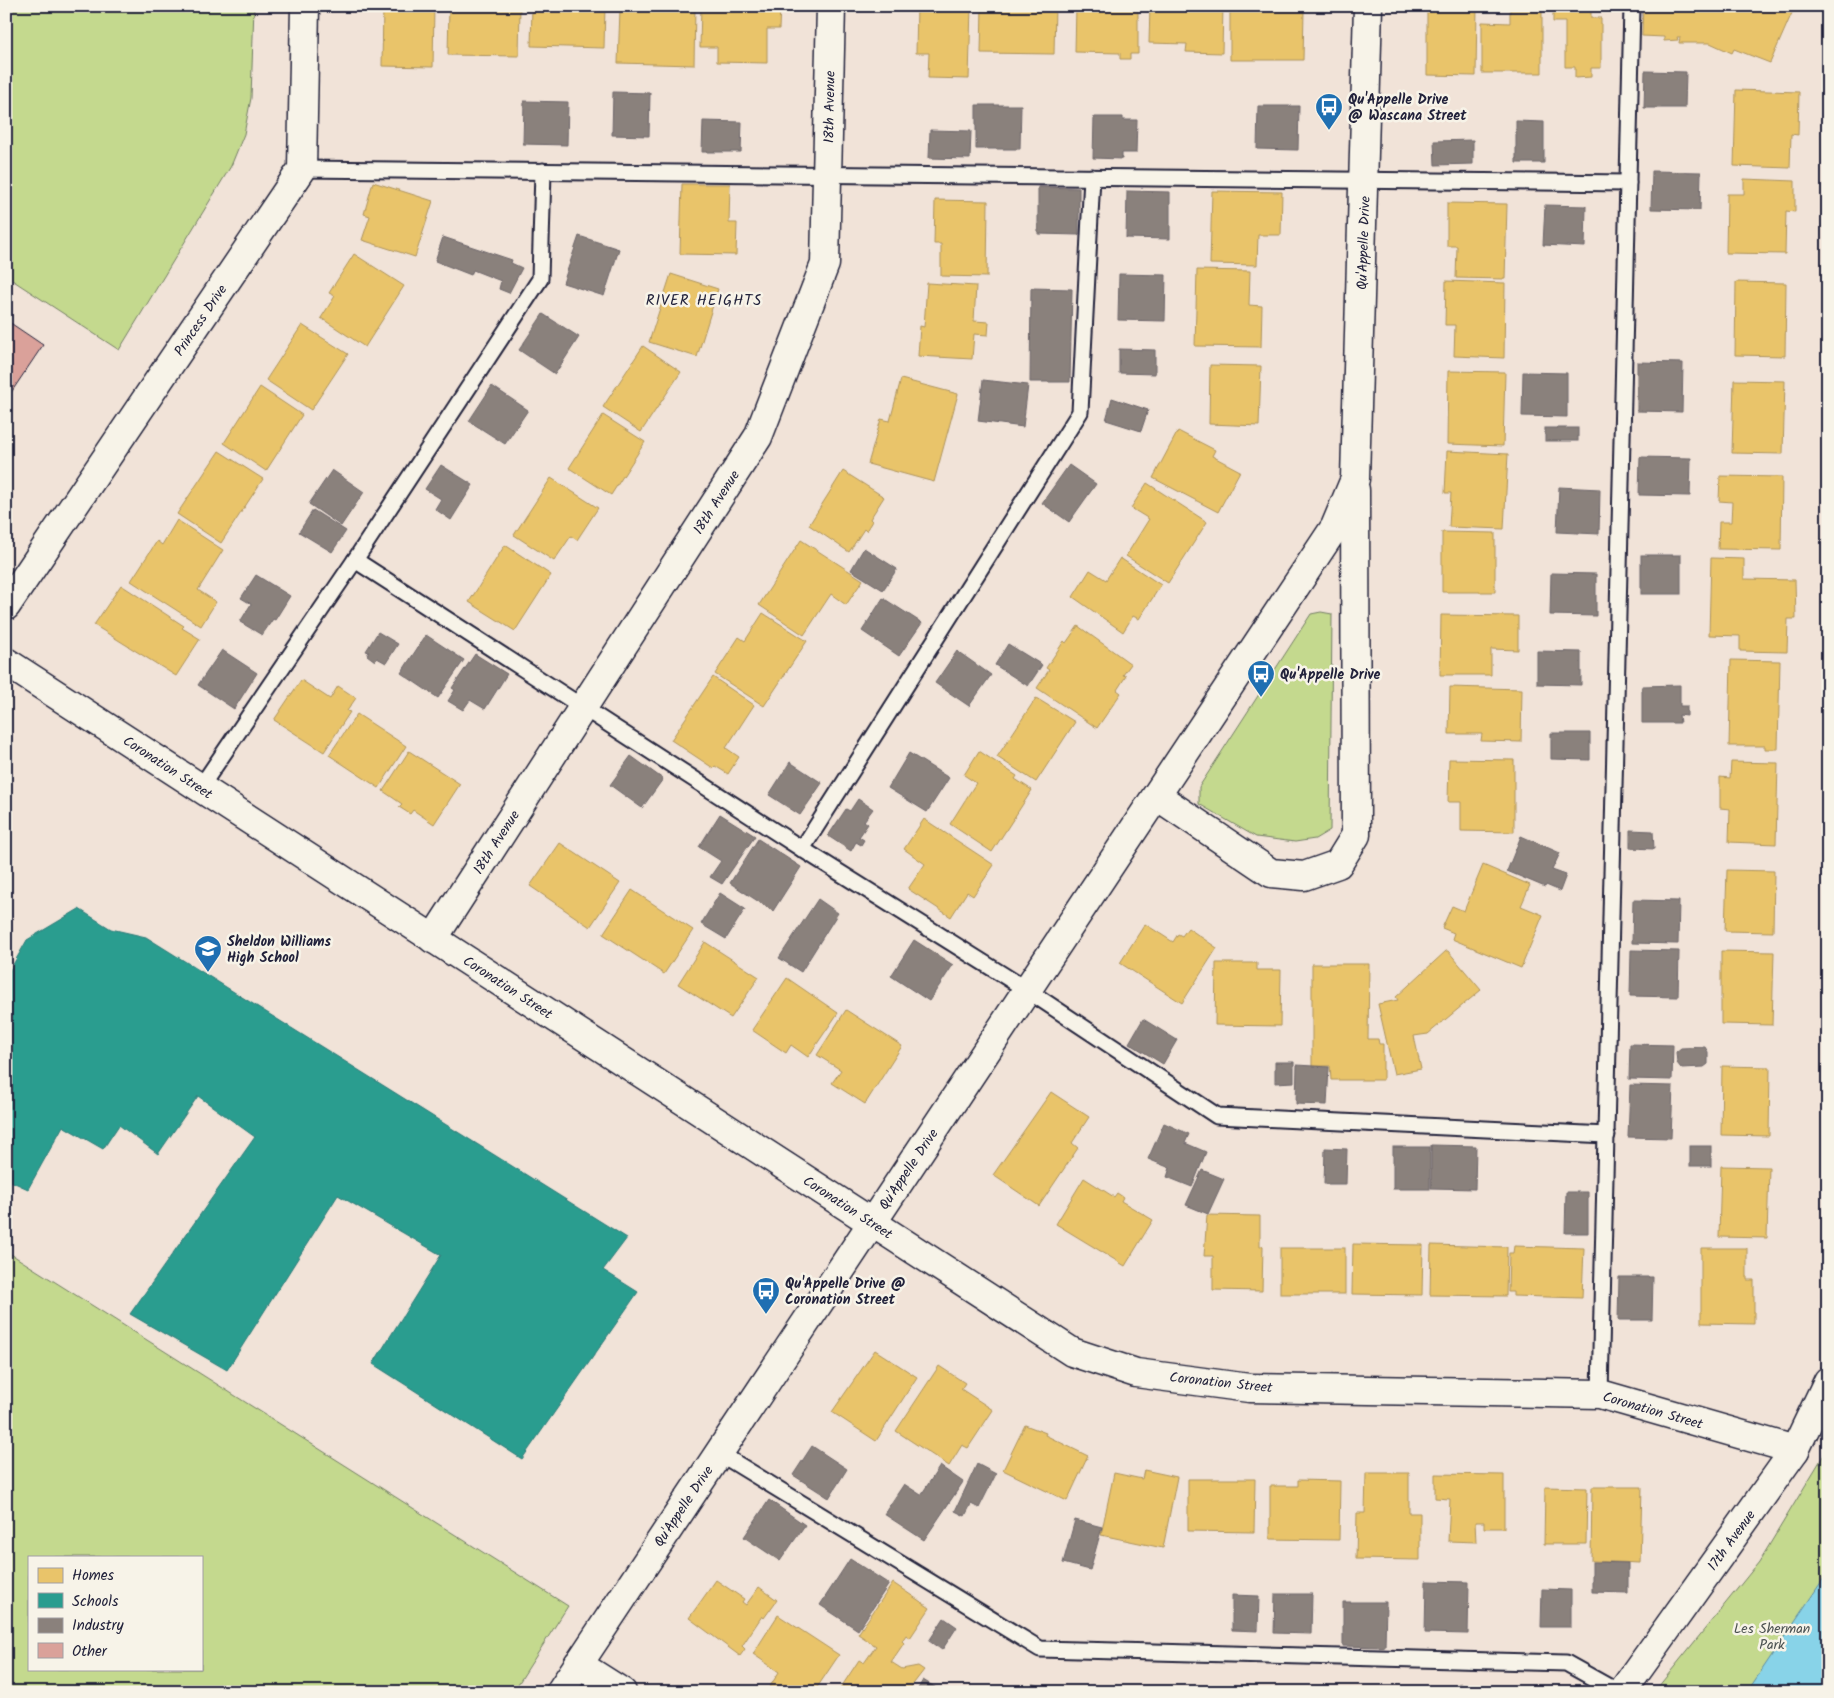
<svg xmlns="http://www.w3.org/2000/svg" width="1834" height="1698" viewBox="0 0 1834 1698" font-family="Kalam,sans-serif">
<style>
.green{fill:#c4d98e;stroke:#737e64;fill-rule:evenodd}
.water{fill:#88d3e8;stroke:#5f8ca3}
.homes{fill:#e9c46a;stroke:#ad935c}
.schools{fill:#2a9d8f;stroke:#287876}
.industry{fill:#8a817c;stroke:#6b6468}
.building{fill:#daa19a;stroke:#22223b}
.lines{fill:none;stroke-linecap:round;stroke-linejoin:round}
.service-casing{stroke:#22223b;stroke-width:19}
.minor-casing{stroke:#22223b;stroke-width:31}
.tertiary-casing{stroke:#22223b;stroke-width:31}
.service{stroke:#f7f3e8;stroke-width:15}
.minor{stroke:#f7f3e8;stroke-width:28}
.tertiary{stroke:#f7f3e8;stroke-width:28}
.labels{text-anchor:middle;stroke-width:5;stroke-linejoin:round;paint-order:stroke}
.poi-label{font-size:14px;font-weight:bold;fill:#22223b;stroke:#f7f3e8;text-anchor:start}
.street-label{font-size:14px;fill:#22223b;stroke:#f7f3e8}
.park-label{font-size:14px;fill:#4a5050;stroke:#f7f3e8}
.neighbourhood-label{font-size:15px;letter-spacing:1px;fill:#22223b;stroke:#f7f3e8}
</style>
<rect width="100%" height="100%" fill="#f1e3d8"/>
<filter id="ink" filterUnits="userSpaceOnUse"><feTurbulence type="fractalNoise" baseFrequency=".02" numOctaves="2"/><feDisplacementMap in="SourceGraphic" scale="10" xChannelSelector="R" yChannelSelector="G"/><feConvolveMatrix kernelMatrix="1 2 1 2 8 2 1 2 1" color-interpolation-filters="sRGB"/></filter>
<g filter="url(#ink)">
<g class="green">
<path d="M6 6H254L251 98 244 134 231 166 119 350 6 276Z"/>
<path d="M1321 612 1332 614 1330 830 1315 839 1295 842 1256 837 1199 804V787L1311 614Z"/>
<path d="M6 1251 568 1606 513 1692H6ZM29 1557H201V1669H29Z"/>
<path d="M1828 1448V1692H1654L1759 1562Z"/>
</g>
<path class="water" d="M1828 1572V1692H1747Z"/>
<g class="homes">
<path d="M383 6H434L433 67 382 66Z"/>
<path d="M449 6H520L519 56 448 55Z"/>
<path d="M532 6H605L604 48 531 46Z"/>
<path d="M648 6H695L694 65 618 63 620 10 648 11Z"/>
<path d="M701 6H780L779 29H767V63L717 62V47H700Z"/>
<path d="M917 6H971L969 79 928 78 929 53H916Z"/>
<path d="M982 6H1055L1054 54 981 53Z"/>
<path d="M1076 6H1138V54H1130V59H1120V53L1075 52Z"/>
<path d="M1150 6H1223L1222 53 1186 52 1187 44 1149 43Z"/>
<path d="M1427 6H1477L1476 76 1427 75Z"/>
<path d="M1510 6H1542V73H1482V22L1510 23Z"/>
<path d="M1553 6H1591V18H1601V68H1591V77L1575 78V67H1565V22H1553Z"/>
<path d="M1643 6 1759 7 1795 6 1770 63 1734 49 1732 53 1710 43H1679L1680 37H1677L1678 40 1664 41V37L1642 36Z"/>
<path d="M1230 9 1304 10 1303 60H1230Z"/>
<path d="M1736 90 1799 92 1798 135 1791 134 1790 168 1734 166Z"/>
<path d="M1744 179 1795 181V212L1786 211 1785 254 1726 253 1727 194H1744Z"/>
<path d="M373 182 433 201 415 257 362 240 370 216 364 214Z"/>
<path d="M682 184H730L729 223H737L736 255 680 254Z"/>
<path d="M1212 191 1282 192 1281 235H1258L1257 265 1210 264Z"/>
<path d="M935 200 988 201 987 277 941 276V244H934Z"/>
<path d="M1447 203 1507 204 1505 279 1456 278 1457 246H1447Z"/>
<path d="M354 254 404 286 365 347 321 318 335 296 329 293Z"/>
<path d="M1197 270 1250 271 1249 305 1262 306 1261 347 1195 346Z"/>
<path d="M671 274 718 289 697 357 649 342Z"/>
<path d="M1446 281 1505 283 1504 358 1454 356 1455 325H1445Z"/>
<path d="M1736 282 1786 283 1785 356 1735 355Z"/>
<path d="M927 283 976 286 974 321 989 322 988 335 974 334 972 359 918 356 920 326 924 327Z"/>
<path d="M302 325 348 354 311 410 266 380Z"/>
<path d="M643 346 681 372 641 432 603 407Z"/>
<path d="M1210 365 1261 366 1259 426 1209 424Z"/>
<path d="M1448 371 1505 372 1503 446 1447 444Z"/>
<path d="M901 379 958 394 934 482 868 464 881 419 890 421Z"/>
<path d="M1734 380 1785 381 1783 454 1732 453Z"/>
<path d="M260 387 302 415 266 471 224 443Z"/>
<path d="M603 415 645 442 611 495 569 468Z"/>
<path d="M1178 431 1215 450 1212 456 1240 471 1218 512 1153 478Z"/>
<path d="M219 451 263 479 221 543 177 514Z"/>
<path d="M1447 451 1508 454 1504 529 1449 527 1451 493H1445Z"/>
<path d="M843 471 884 497 870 519 872 521 866 531 864 529 849 552 809 525Z"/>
<path d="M1720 476 1782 477 1781 550 1718 549 1719 522H1731L1732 502 1719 501Z"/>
<path d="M551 478 598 508 577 540 571 536 554 561 514 535Z"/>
<path d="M1147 483 1207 522 1168 583 1126 556 1149 519 1131 508Z"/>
<path d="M177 520 223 550 198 590 216 602 201 626 131 581 157 541 162 545Z"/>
<path d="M1442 532 1495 533V592H1442Z"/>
<path d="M801 540 863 580 846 605 831 594 804 635 759 605Z"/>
<path d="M505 545 551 575 515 631 469 602Z"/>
<path d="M1120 558 1161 585 1139 619 1133 616 1123 632 1073 597 1090 570 1106 580Z"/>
<path d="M1711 558 1744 559V579L1795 580 1796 619H1788L1787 652 1740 651V636L1709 635Z"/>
<path d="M121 585 184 626 182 628 200 639 176 676 94 625Z"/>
<path d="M763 613 807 641 764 706 715 674 739 637 745 641Z"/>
<path d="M1441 615 1518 616V650L1491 649V675H1440Z"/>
<path d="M1078 626 1131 664 1123 675 1126 676 1117 690 1121 693 1097 728 1037 688 1049 670 1046 668 1064 641 1066 643Z"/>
<path d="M1731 660 1780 661 1778 749H1765V746H1729Z"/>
<path d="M713 677 754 705 726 748 739 757 728 774 715 766 713 768 671 740Z"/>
<path d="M301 680 330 699 338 686 356 698 347 711 350 712 324 752 274 720Z"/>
<path d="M1450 687 1522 689 1521 742 1481 741 1482 734H1449Z"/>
<path d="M1036 698 1075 722 1036 782 997 757Z"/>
<path d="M357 714 406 746 379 788 329 755Z"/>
<path d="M409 751 460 784 434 824 413 810 410 814 399 807 402 804 383 791Z"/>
<path d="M979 751 1017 776 1015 779 1032 790 992 852 950 824 976 783 964 775Z"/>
<path d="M1449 759 1514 760V832L1461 831V802H1448Z"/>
<path d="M1731 762 1778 763 1776 844 1729 842 1730 809 1720 808V777L1730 778Z"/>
<path d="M924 819 994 865 973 896 967 892 951 917 908 889 925 864 904 849Z"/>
<path d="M560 843 620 883 590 927 530 886Z"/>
<path d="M1483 865 1530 885 1521 906 1543 915 1521 968 1452 939 1454 933 1442 928 1452 906 1464 911Z"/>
<path d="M1727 870 1774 871 1773 932 1725 931Z"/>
<path d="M632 890 693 930 664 974 603 934Z"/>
<path d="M1145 924 1173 942 1178 934 1182 936 1188 928 1217 948 1182 1003 1120 963Z"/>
<path d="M705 942 759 977 731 1018 678 984Z"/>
<path d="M1446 951H1448L1481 990 1428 1034 1414 1036 1421 1069 1394 1074 1378 1004 1398 1000 1396 997Z"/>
<path d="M1721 951 1774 952 1772 1025 1721 1024Z"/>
<path d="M1216 963H1257V970H1281L1280 1026 1215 1025Z"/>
<path d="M1312 964H1369L1368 1039H1378L1379 1044H1383V1080H1331L1330 1066H1312Z"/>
<path d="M787 978 838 1013 808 1057 791 1045 786 1053 752 1030Z"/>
<path d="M846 1010 902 1046 865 1104 832 1083 841 1070 817 1055Z"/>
<path d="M1722 1066 1770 1067 1769 1136 1721 1135Z"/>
<path d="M1051 1092 1089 1117 1072 1143 1078 1148 1039 1206 993 1175Z"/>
<path d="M1721 1166 1769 1167 1767 1238 1719 1237Z"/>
<path d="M1084 1178 1114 1197 1117 1193 1123 1197 1121 1201 1153 1220 1125 1266 1056 1224Z"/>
<path d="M1207 1215 1260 1216V1246H1263L1262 1291 1213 1290V1256H1204Z"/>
<path d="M1353 1244 1423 1245 1422 1295 1352 1294Z"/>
<path d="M1431 1245 1507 1247 1506 1296 1430 1295Z"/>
<path d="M1514 1246 1584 1248 1582 1298 1513 1296V1292H1508L1509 1253H1513Z"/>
<rect x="1280" y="1248" width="65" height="46"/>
<path d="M1701 1248H1747V1280H1754V1324L1701 1323Z"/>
<path d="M875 1350 917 1377 876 1441 832 1412Z"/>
<path d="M939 1366 965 1383 961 1389 993 1410 968 1448 962 1445 949 1466 896 1431Z"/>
<path d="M1025 1425 1046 1433 1045 1435 1088 1456 1067 1501 1003 1470Z"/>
<path d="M1144 1470 1177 1477 1163 1548 1101 1535 1114 1473 1142 1479Z"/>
<path d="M1366 1473H1409V1513H1420V1560L1356 1559 1357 1513H1365Z"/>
<path d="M1435 1474 1504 1475V1528H1484V1522H1475L1476 1542 1448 1541 1450 1499 1435 1498Z"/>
<path d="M1188 1479H1255L1254 1532 1188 1531Z"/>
<path d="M1298 1480 1340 1481 1339 1540 1270 1539V1486H1298Z"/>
<path d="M1545 1487 1587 1488 1586 1544H1544Z"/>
<path d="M1592 1487H1642L1640 1563 1591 1561Z"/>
<path d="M716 1580 744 1599 742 1602 746 1605 759 1587 777 1600 764 1618 762 1616 742 1646 745 1649 740 1656 689 1618Z"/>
<path d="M893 1583 930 1608 910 1638 906 1635 902 1641 904 1643 891 1662 902 1669 918 1666 924 1670 907 1692H838L859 1660 864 1663 876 1646 858 1634Z"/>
<path d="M778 1615 839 1655 814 1692H775L769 1688 779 1672 753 1654Z"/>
</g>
<path class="schools" d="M79 909 111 929 146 937 627 1238 603 1270 638 1292 522 1459 373 1364 441 1255 338 1195 227 1370 130 1314 255 1137 198 1096 158 1154 119 1125 103 1149 63 1126 28 1189 6 1179V977L27 940Z"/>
<g class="industry">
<path d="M1645 71 1686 72 1685 108H1644Z"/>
<path d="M613 92 650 93 649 136 612 135Z"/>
<path d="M524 101 568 102 567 145 523 144Z"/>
<path d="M976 105H1021L1020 149H976Z"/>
<path d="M1258 106H1299L1298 150 1257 149Z"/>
<path d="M1094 117H1123V120H1137L1136 153H1122V159L1093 158Z"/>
<path d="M703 121 742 122 741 152H702Z"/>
<path d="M1516 121 1544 122V163H1516Z"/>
<path d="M930 130 971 131 970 159 929 158Z"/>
<path d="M1473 140V164L1435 165 1434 141Z"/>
<path d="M1652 171 1701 172 1700 210 1651 209Z"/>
<path d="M1038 187 1079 188V235L1038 234Z"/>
<path d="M1127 191 1170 192V239L1126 238Z"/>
<path d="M1545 205 1586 206 1585 247 1543 245Z"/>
<path d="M579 236 619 249 604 296 563 283Z"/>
<path d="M443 237 512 260 511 263 522 268 509 293 499 289 501 281 473 270 471 275 435 261Z"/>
<path d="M1119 274 1166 275 1165 321 1118 320Z"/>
<path d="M1031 288 1072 289 1070 382H1030Z"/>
<path d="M543 314 579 337 555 374 519 350Z"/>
<path d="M1119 349 1155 350V374L1119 373Z"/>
<path d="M1637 362 1683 363 1682 412 1637 411Z"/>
<path d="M1523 372 1567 373V417L1522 416Z"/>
<path d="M983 380 1028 385 1023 427 978 421Z"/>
<path d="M492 386 528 410 505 444 469 421Z"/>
<path d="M1112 398 1148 410 1141 431 1106 420Z"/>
<rect x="1545" y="428" width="33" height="13"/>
<path d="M1640 457 1691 458 1690 496 1639 495Z"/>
<path d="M441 465 473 485 451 520 435 509 441 499 425 489Z"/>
<path d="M1069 465 1096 484 1069 522 1042 503Z"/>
<path d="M332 470 364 492 341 526 309 504Z"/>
<path d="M1559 487 1600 489 1599 534 1557 532Z"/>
<path d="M313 510 346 531 332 552 299 532Z"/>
<path d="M864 548 897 569 883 590 851 570Z"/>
<rect x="1641" y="555" width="40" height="39"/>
<path d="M1551 573 1596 574V616L1550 615Z"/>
<path d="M256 575 290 596 275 620 273 619 262 635 240 622 251 604 241 598Z"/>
<path d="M883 598 922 623 899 656 862 631Z"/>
<path d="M378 632 398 644 386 663 377 658 375 661 367 655 369 652 366 651Z"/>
<path d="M426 635 464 660 438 698 401 673Z"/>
<path d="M1008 644 1042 665 1028 686 995 665Z"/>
<path d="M222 650 257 673 234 709 198 685Z"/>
<path d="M957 651 991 675 969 706 935 683Z"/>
<path d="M1537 651 1581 652V685L1537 684Z"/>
<path d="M475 654 507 674 485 709 470 700 463 710 448 701 455 690 452 688Z"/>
<path d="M1680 685V706H1687V716L1679 715 1680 723H1642V686Z"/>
<path d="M1551 733H1590V760L1551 759Z"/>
<path d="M909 753 949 778 927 812 888 788Z"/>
<path d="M631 756 663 779 642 808 610 785Z"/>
<path d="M790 762 822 783 800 815 769 795Z"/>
<path d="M858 799 873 809 864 821 868 824 859 837 864 840 861 845 856 842 851 851 828 836 846 809 850 811Z"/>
<path d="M720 814 755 836 722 884 710 877 721 861 699 847Z"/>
<path d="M1630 830 1653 831 1654 849 1630 848Z"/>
<path d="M1521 836 1560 853 1552 870 1566 875 1560 891 1546 885 1545 887 1507 871Z"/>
<path d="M758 839 801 867 773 911 730 883Z"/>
<path d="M720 893 745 909 726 939 701 924Z"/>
<path d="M818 899 838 913 801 972 779 958Z"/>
<path d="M1633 900 1679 901 1678 944 1632 943Z"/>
<path d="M914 940 953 965 929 1001 891 976Z"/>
<path d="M1631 950 1679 951 1678 997 1630 996Z"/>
<path d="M1143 1019 1177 1040 1163 1064 1129 1043Z"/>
<path d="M1630 1044 1673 1045 1672 1080 1629 1079Z"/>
<path d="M1705 1047 1708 1052V1064L1704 1067 1681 1068 1677 1063 1676 1052 1681 1048Z"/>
<path d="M1275 1062H1294V1082L1275 1083Z"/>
<path d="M1297 1065 1329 1067 1327 1105 1296 1104Z"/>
<path d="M1630 1085 1673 1086 1671 1138 1628 1137Z"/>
<path d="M1164 1123 1189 1134 1185 1143 1206 1152 1192 1187 1167 1177 1170 1168 1148 1159Z"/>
<path d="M1431 1145 1476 1146 1475 1189 1431 1188Z"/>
<rect x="1690" y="1146" width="21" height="20"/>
<rect x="1393" y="1147" width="37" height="42"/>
<path d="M1325 1148 1347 1149 1346 1184H1324Z"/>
<path d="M1202 1170 1224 1179 1208 1214 1186 1205Z"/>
<path d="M1566 1192H1588V1233H1565Z"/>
<path d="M1619 1277H1653L1652 1320H1618Z"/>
<path d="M812 1446 847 1469 829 1498 793 1475Z"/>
<path d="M977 1464 996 1474 979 1508 971 1504 965 1516 955 1511Z"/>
<path d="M940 1466 963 1482 924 1540 884 1514 904 1484 921 1495Z"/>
<path d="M769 1500 805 1525 780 1561 744 1537Z"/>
<path d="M1075 1520 1102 1527 1090 1570 1063 1563Z"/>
<path d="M850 1559 889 1584 858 1630 820 1605Z"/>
<path d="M1592 1562 1628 1563V1593L1592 1592Z"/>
<path d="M1426 1581 1469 1582 1468 1634 1425 1633Z"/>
<path d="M1542 1589 1571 1590V1627H1541Z"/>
<path d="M1275 1594H1312L1311 1634 1274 1633Z"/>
<path d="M1232 1595 1259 1596 1258 1631 1232 1630Z"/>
<path d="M1343 1602H1386L1385 1647 1343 1646Z"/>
<path d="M944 1618 957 1627 942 1650 929 1641Z"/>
<path d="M923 1680 938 1689 936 1692H916Z"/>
<path d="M1460 1683 1474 1692H1454Z"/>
<path d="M1032 1684 1058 1690 1057 1692H1030Z"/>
<rect x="1161" y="1689" width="29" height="3"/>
</g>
<path class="building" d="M6 320 43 345 6 400Z"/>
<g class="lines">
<defs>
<g id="service">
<path d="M302 169 1628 183"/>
<path d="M355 560 802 849 1027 990 1217 1116 1607 1135"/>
<path d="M200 788 355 560 540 279 543 171"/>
<path d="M802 849 1080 412 1092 177"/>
<path d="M1600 1394 1632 6"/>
<path d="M719 1453 1040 1649 1566 1663 1618 1692"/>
</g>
<g id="minor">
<path d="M6 606 302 169 305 6"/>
<path d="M6 662 1072 1352 1136 1373 1249 1388 1600 1394 1795 1450"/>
<path d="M1157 796 1271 873 1304 876 1338 864 1356 835 1355 490"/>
<path d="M433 939 758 437 825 264 831 6"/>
<path d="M578 1664 622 1692"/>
<path d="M560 1692 1335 527 1355 479 1368 6"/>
</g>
<path id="tertiary" d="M1622 1692 1795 1450 1828 1381"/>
</defs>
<use href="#service" class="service-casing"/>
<use href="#minor" class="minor-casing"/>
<use href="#tertiary" class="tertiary-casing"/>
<use href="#service" class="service"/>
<use href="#minor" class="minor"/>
<use href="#tertiary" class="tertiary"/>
</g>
</g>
<defs>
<symbol id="bus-pin" viewBox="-11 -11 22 30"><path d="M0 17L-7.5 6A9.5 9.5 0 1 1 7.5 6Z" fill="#1f6fb2" stroke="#f7f3e8"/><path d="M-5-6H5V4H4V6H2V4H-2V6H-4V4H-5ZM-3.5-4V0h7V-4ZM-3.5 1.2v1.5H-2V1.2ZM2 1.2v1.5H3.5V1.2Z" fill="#fff"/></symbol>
<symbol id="school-pin" viewBox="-11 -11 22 30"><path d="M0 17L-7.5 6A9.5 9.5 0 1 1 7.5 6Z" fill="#1f6fb2" stroke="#f7f3e8"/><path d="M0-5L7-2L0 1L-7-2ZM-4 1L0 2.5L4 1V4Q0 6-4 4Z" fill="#fff"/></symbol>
</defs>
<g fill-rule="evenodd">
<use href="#bus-pin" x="1313" y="91" width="32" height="43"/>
<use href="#bus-pin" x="1245" y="658" width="32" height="43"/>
<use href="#school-pin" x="192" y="933" width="32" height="43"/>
<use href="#bus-pin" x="750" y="1275" width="32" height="43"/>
</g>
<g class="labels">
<g class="poi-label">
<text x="1348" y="104">Qu'Appelle Drive<tspan x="1348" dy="16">@ Wascana Street</tspan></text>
<text x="1280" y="679">Qu'Appelle Drive</text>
<text x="227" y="946">Sheldon Williams<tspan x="227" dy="16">High School</tspan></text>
<text x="785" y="1288">Qu'Appelle Drive @<tspan x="785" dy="16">Coronation Street</tspan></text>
</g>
<g class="street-label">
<text transform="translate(829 107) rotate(-89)" y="5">18th Avenue</text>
<text transform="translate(1363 243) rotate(-88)" y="5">Qu'Appelle Drive</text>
<text transform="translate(200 320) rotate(-56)" y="5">Princess Drive</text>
<text transform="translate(716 502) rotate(-57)" y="5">18th Avenue</text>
<text transform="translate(168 767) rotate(33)" y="5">Coronation Street</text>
<text transform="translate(496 842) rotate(-57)" y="5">18th Avenue</text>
<text transform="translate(508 987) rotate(33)" y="5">Coronation Street</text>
<text transform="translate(908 1169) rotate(-56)" y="5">Qu'Appelle Drive</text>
<text transform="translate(848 1207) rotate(33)" y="5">Coronation Street</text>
<text transform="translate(1221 1382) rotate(6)" y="5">Coronation Street</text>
<text transform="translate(1653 1410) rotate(16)" y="5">Coronation Street</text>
<text transform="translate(683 1506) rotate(-56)" y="5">Qu'Appelle Drive</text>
<text transform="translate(1731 1540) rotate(-54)" y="5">17th Avenue</text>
</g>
<g class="park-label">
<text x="1772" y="1633">Les Sherman<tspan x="1772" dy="16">Park</tspan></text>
</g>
<g class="neighbourhood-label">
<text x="704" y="305">RIVER HEIGHTS</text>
</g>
</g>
<rect width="1834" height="1698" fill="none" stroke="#f7f3e8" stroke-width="25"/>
<rect x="12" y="12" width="1809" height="1673" fill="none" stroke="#22223b" stroke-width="2" filter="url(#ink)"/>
<rect x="28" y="1556" width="175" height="115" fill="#f7f3e8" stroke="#a29fa3"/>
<rect x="38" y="1568" width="25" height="15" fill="#e9c46a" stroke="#a29fa3"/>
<text x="72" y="1580" font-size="15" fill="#22223b">Homes</text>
<rect x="38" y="1593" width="25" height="15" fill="#2a9d8f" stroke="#a29fa3"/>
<text x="72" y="1606" font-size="15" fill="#22223b">Schools</text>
<rect x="38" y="1618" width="25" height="15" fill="#8a817c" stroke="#a29fa3"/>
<text x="72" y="1630" font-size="15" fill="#22223b">Industry</text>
<rect x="38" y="1643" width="25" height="15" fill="#daa19a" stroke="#a29fa3"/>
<text x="72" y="1656" font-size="15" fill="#22223b">Other</text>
</svg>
